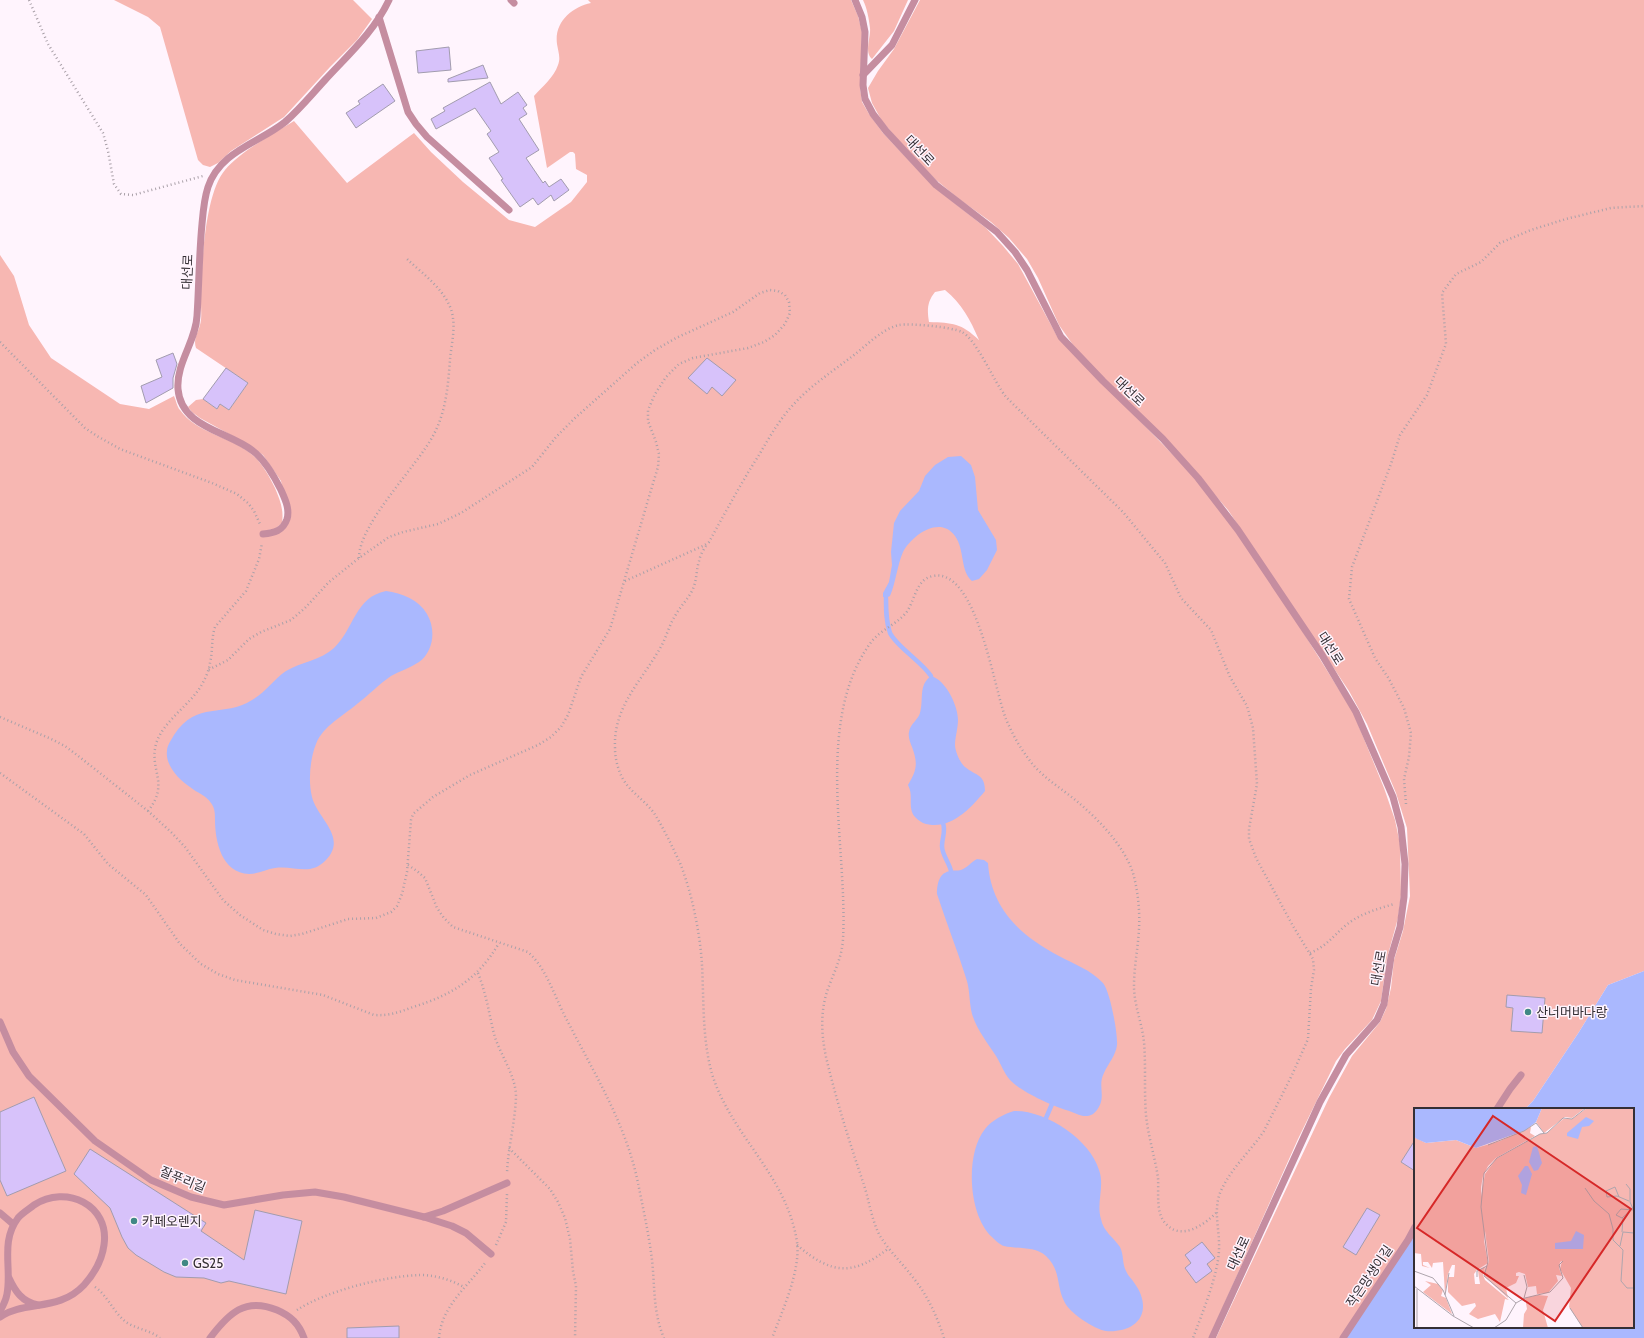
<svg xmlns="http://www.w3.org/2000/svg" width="1644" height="1338" viewBox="0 0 1644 1338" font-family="Cabin,'Noto Sans KR',sans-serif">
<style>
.green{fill:#f7b7b2;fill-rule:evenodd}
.water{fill:#aab8fe}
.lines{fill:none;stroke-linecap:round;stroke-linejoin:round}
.stream{stroke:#aab8fe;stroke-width:4.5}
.building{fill:#d7c2fa;stroke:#a29cae}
.path{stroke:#aaa1a9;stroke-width:2.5;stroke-dasharray:1 3;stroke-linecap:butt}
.lane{stroke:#c58da0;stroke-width:7}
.poi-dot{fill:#408885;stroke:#fff4fd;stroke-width:1.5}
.labels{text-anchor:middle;stroke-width:3;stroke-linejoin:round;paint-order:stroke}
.street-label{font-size:13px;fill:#352f35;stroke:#fff4fd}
.poi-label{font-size:13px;fill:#352f35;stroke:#fff4fd;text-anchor:start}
.inset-road{fill:none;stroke:#aea5ad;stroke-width:1}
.view{fill:#d62828;fill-opacity:0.15;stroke:#d62828;stroke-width:2}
.inset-edge{fill:none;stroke:#352f35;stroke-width:2}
</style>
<rect width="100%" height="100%" fill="#fff4fd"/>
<g class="green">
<path d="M114 0H353L372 19 357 40 330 67 284 117 231 151 218 163 210 167 203 165 198 160 160 27 148 17Z"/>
<path d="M588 0H851L858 16 862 32 860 88 862 102 869 114 883 133 934 187 986 228 1003 246 1018 264 1057 336 1179 461 1199 483 1233 528 1281 597 1353 712 1384 788 1395 820 1400 844 1401 895 1398 918 1387 958 1381 1001 1372 1020 1345 1049 1336 1061 1298 1139 1209 1338H0V255L14 276 29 325 51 358 120 404 149 409 174 396C176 400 177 407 180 410 196 433 229 436 250 453 261 461 269 476 275 488 280 500 284 510 282 523L275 529 268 530 267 536 289 522 281 481 263 455 249 445 200 418 192 412 188 407 196 400 203 399 217 409 220 404 229 410 248 383 196 348C193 339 198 333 200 325 202 318 201 310 201 304 201 272 204 194 225 170 241 151 273 134 294 121L347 183 414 133 431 152 463 182 509 220 535 227 571 202 587 182V175L576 169 575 154 573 152H570L547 168 534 96C542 87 554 77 558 65 561 58 558 51 557 44 554 22 572 7 591 3ZM945 290C962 304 970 319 979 340 961 323 953 323 929 322 927 310 927 302 935 292Z"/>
<path d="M863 0H908L894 31 872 59C864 52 871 37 870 28 869 19 867 8 863 0Z"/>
<path d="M920 0H1644V971L1608 985 1579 1032 1533 1101 1525 1109H1415V1232L1346 1338H1216L1329 1098 1352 1056 1371 1033 1380 1022 1386 1009 1391 988 1394 960 1403 931 1410 896 1407 828 1396 793 1367 724 1349 691 1228 510 1175 449 1078 352 1059 325 1038 278 1027 259 1009 238 991 222 959 199 935 179 905 148 882 121 872 103 868 88 878 71 894 49Z"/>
</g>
<g class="water">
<path d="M961 456 971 465 975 477 978 510 996 540 997 550 987 570 979 579 972 581C960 571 965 550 955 536 940 515 912 535 903 552 897 566 896 582 890 596L886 598 883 597V593L889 582 892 565 891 552 894 523 900 511 919 491 925 476 935 465 948 457Z"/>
<path d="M386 591C402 593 419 600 427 614 436 629 434 651 419 662 410 668 400 671 391 676 379 684 369 695 357 704 343 716 323 726 316 744 310 759 308 781 312 797 317 818 348 837 326 860 310 877 294 865 275 868 266 869 259 874 249 874 222 873 215 842 215 820 215 814 215 808 211 803 206 795 197 793 190 787 179 780 165 765 167 751 167 746 171 740 174 735 197 700 224 718 252 700 265 693 274 679 286 671 301 662 321 660 334 648 354 629 355 597 386 591Z"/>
<path d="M931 676C946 680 958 706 958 720 958 728 955 738 955 745 955 751 960 763 965 767 976 776 985 774 985 791 970 809 949 832 923 823 919 821 913 816 912 812 909 803 913 794 908 785 917 770 918 763 912 747 910 742 908 737 909 732 910 724 918 720 920 713 924 700 918 685 931 676Z"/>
<path d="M977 859 984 860 988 863C991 909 1021 936 1059 956 1074 964 1091 970 1103 983 1110 991 1118 1034 1117 1045 1116 1055 1108 1064 1104 1073 1097 1086 1107 1097 1097 1110 1088 1122 1077 1113 1066 1110 1052 1106 1020 1091 1010 1080 1004 1073 1001 1064 996 1056 987 1042 977 1030 972 1014 969 1002 970 989 966 978 957 949 946 922 937 894 937 884 939 872 951 871 955 870 957 871 961 870 967 868 971 862 977 859Z"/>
<path d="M1644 971V1338H1346L1415 1232V1327H1633V1109H1525L1533 1101 1579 1032 1608 985Z"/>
<path d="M1014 1111C1045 1110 1090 1139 1099 1170 1105 1186 1096 1203 1101 1219 1103 1231 1114 1238 1120 1247 1124 1255 1122 1263 1126 1271 1128 1276 1132 1279 1135 1284 1144 1296 1148 1315 1133 1325 1127 1330 1114 1332 1106 1331 1094 1329 1069 1313 1064 1301 1056 1285 1061 1270 1046 1256 1035 1246 1017 1249 1004 1246 1000 1245 995 1240 992 1237 968 1215 965 1154 985 1129 992 1120 1004 1114 1014 1111Z"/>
</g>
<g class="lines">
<g class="stream">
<path d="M886 598C886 610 886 622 890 633 897 647 921 661 931 676"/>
<path d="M943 823C946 832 942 837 942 846 942 855 949 862 951 871"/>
<path d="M1046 1118 1052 1104"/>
</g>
</g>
<g class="building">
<path d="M449 47 451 70 418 73 416 51Z"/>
<path d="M483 65 488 78 448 82V79Z"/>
<path d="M490 82 501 104 518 92 527 105 523 108 527 114 519 119 539 150 526 158 543 183 545 181 549 187 561 179 569 190 554 201 551 195 538 205 533 198 520 207 501 180 503 179 489 158 499 152 487 134 491 131 475 108 436 129 431 119 445 111 443 108Z"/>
<path d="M383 84 395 101 356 128 346 113 360 104 358 101Z"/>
<path d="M173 353 177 364 173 378V388L146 403 141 386 162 377 156 360Z"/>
<path d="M707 358 736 380 722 396 712 387 707 394 688 378Z"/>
<path d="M226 368 248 383 229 410 220 404 217 409 203 399Z"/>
<path d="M1507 995 1545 998 1542 1033 1511 1031 1513 1008 1506 1007Z"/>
<path d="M34 1097 66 1171 7 1196 0 1180V1112Z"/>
<path d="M1415 1140V1171L1401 1162Z"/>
<path d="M90 1149 206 1223 201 1231 244 1260 255 1210 302 1221 286 1294 229 1281 221 1283 204 1278 176 1277 164 1272 136 1255 128 1248 122 1237 110 1208 74 1174Z"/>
<path d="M1367 1208 1380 1215 1356 1255 1343 1247Z"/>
<path d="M1202 1242 1215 1258 1207 1264 1212 1271 1196 1283 1185 1268 1191 1263 1185 1255Z"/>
<path d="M399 1326V1338H347V1328Z"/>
</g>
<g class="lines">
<g class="path">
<path d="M29 0 48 44 103 133 108 151 114 184 121 194 133 195 203 176"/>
<path d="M0 342 85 428 97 436 120 449 212 483 237 494 248 503 254 511 260 524"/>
<path d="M706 546C703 550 700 556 699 561 696 571 697 581 692 591 687 600 680 607 675 616 670 624 667 634 663 643 644 679 613 705 615 748 615 760 619 775 627 785 635 795 646 802 654 813 664 829 672 846 680 863 692 893 700 933 702 965 704 1001 702 1042 713 1077 733 1137 787 1176 797 1242 801 1270 782 1312 772 1338"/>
<path d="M359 558C359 523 417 467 434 434 446 411 448 386 450 360 451 347 455 331 453 318 450 293 424 275 407 259"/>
<path d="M625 581 705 545 709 542C725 513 741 483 759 455 769 438 779 420 793 405 810 386 833 371 854 355 867 345 882 329 899 325 910 323 952 327 962 332 977 340 994 382 1006 397L1123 512 1165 563 1181 598 1211 630 1230 677 1247 706 1253 728 1257 784 1249 829V839L1256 858 1293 926 1313 959 1314 970 1311 988 1308 1039 1292 1075 1264 1131C1250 1152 1230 1169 1220 1193 1213 1212 1220 1230 1219 1250 1218 1275 1202 1314 1193 1338"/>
<path d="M0 717 49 738 65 746 77 755 148 811 172 833 185 847 223 900 240 915 263 930 276 934 290 936 302 934 348 919 376 918 391 912 397 906 402 894 407 872 411 820 413 814 433 797 470 775 538 745 551 737 561 727 568 715 581 677 610 629 651 490 658 467 659 454 656 442 648 421V410L655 394 666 377 679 364 693 358 748 348 764 342 775 335 785 324 790 313 789 302 785 295 778 291 770 290 760 293 733 312 676 338 655 350 637 363 575 418 556 437 532 467 461 513 438 524 403 532 389 537 359 558 329 582 305 608 291 620 261 632 249 639 228 660 208 670"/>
<path d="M0 773 84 834 108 864 146 895 180 944 201 964 218 974 235 980 323 995 374 1015C389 1016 400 1012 413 1007 452 995 478 979 499 943"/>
<path d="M1406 804 1404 779 1409 757 1411 733 1404 708 1389 679 1375 658 1349 599 1352 567 1391 464 1400 435 1427 395 1446 344 1442 293 1456 274 1481 262 1500 243 1531 230 1566 219 1611 208 1644 206"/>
<path d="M148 811C170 783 149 771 156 744 163 721 189 706 201 686 205 679 209 671 210 663 213 651 211 639 215 627L246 591 259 559 262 543"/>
<path d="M408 865 417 871 425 878 437 908 444 918 453 927 528 952C548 970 555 999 568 1022 595 1075 626 1124 638 1183 643 1208 649 1235 652 1260 655 1287 653 1313 664 1338"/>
<path d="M1310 953C1327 946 1332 937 1345 926 1359 914 1377 909 1394 904"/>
<path d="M478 973C486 993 489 1013 494 1034 500 1055 516 1075 516 1097 515 1123 508 1148 507 1173"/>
<path d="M509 1148 550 1189 558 1202 565 1218 570 1239 573 1271 576 1286 575 1338"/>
<path d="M496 1245 506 1222 507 1194"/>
<path d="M797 1245C832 1275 853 1276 889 1248"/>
<path d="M95 1287C108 1296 113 1312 126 1322 136 1329 150 1330 160 1338"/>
<path d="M297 1310C326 1291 385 1276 420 1275 436 1275 451 1280 464 1287"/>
<path d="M439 1338C441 1307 468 1286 485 1263"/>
<path d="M944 1338C937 1317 929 1298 915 1280 904 1265 890 1252 880 1236 871 1219 869 1199 863 1182 849 1141 836 1099 826 1057 821 1033 820 1009 829 986 835 970 842 957 843 939 848 849 814 724 869 645 878 631 894 626 905 614 915 603 915 579 933 576 977 567 994 690 1006 719 1013 736 1023 753 1035 767 1048 781 1065 791 1079 803 1100 821 1124 846 1133 873 1138 891 1140 911 1139 929 1138 948 1134 967 1134 986 1134 1005 1142 1023 1144 1042 1146 1066 1144 1090 1146 1115 1148 1136 1155 1157 1158 1178 1159 1193 1155 1214 1167 1225 1182 1240 1204 1225 1216 1213"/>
</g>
<g class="lane">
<path d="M511 0 514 3"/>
<path d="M855 0 862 17 865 32 863 85 865 99 873 114 886 131 936 185 997 232 1015 252 1027 270 1061 337 1103 381 1163 439 1198 478 1238 530 1322 655 1356 712 1393 797 1401 827 1405 864 1404 897 1400 927 1391 957 1384 1004 1377 1020 1346 1055 1320 1102 1212 1338"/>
<path d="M379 17 408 112 416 124 427 137 509 210"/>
<path d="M863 75 892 45 915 0"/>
<path d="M263 534C274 533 283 531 287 519 290 509 285 499 281 490 274 476 265 460 253 451 228 431 181 428 178 389 176 363 196 341 197 316 199 286 199 255 202 224 203 212 204 199 208 187 220 151 259 143 285 122 300 109 312 94 325 80 348 55 374 32 389 0"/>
<path d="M0 1022 13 1052 29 1076 95 1141 151 1180 191 1197 224 1205 283 1195 315 1192 344 1197 424 1217 452 1226 466 1233 491 1254"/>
<path d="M1497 1109 1510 1089 1521 1075"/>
<path d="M0 1213 13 1224"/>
<path d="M424 1217 443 1211 507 1183"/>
<path d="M9 1278C15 1291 22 1302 38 1305"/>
<path d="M0 1311C3 1306 6 1300 7 1294 12 1268 0 1242 18 1218 22 1213 29 1209 34 1205 66 1184 110 1205 104 1245 102 1260 93 1275 84 1285 59 1312 25 1300 0 1317"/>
<path d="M210 1338C229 1313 245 1297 277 1310 291 1316 299 1324 304 1338"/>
<path d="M1343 1338 1408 1240 1415 1227"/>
</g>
</g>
<g class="poi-dot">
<circle cx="1528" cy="1012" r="4"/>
<circle cx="134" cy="1221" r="4"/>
<circle cx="185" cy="1263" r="4"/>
</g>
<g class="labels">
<g class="street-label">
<text transform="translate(920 150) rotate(47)" y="5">대선로</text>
<text transform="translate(187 272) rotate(-88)" y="5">대선로</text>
<text transform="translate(1130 391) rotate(44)" y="5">대선로</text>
<text transform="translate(1331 648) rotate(58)" y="5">대선로</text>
<text transform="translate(1378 968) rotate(-80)" y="5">대선로</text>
<text transform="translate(183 1179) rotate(22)" y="5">잘푸리길</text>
<text transform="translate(1238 1253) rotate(-65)" y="5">대선로</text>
<text transform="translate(1369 1276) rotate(-56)" y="5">작은망생이길</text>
</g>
<g class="poi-label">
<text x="1536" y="1017">산너머바다랑</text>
<text x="142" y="1226">카페오렌지</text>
<text x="193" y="1268">GS25</text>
</g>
</g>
<g transform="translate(1414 1108)">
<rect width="220" height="220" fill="#fff4fd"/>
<path d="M128 0H171L158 10 151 9 130 25 122 14ZM173 0H220V220H169L155 199 157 180 146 161 148 153 146 154 145 160 148 168 142 167 144 173 134 185 123 186 122 178 114 179 111 166 105 164 102 165V168H105L102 175 92 180 94 190 71 169 70 163 75 154 71 123 70 133 74 155 63 162 60 166 61 176H66L64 163 71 159 69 167 71 172 95 192 91 191 86 214 81 206 64 211 55 206 62 198 61 195 48 198 34 184V169H40L41 157H38L34 166 31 186 29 154 19 155 18 160 14 154H9V157L16 160 8 158 7 146 0 145V29L12 35 42 32 62 40 86 33 117 19 116 25 121 28 82 50 74 58 69 68 67 79V89L71 66 82 51 126 26 133 25 149 11H158ZM11 173 24 176 29 182 27 188 32 190 38 206 9 184 17 177ZM124 187 134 188 129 202 134 220H109L110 206 113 201 111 190Z" fill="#f7b7b2"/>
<path d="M0 0H128L122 14 112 22 62 40 42 32 12 35 3 31 0 29ZM172 9 180 13 175 18 168 19 164 31 153 28V25ZM123 38 128 55 124 62 120 63 115 54 119 39ZM111 58H114L118 66 112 87 107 85 108 77 104 68ZM162 123 170 127 169 141H141V135L157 133Z" fill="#aab8fe"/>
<path class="inset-road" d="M74 37 110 23 122 15 130 25M212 76 216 81V94L220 103M171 80 180 93 195 106 199 121V132L209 142 207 173 213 180H220M205 89 201 79 192 83 193 89 203 88 215 93M216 103 208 110 202 107 207 101 220 102M208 124 209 110M206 138 209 124 220 125M0 163 19 170 29 182 40 208M110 167 113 179 110 190M63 169V163L73 158M0 178 39 208 60 220M3 181V220M31 187 35 165M102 195 70 168 74 154 67 99 70 65 83 50 126 26 133 25 149 10 158 11 172 0M156 200 169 220M80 220 92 212 102 195 111 190 136 184 149 170 145 157 149 153"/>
<path class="view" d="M79 8 217 101 141 213 3 120Z"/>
<rect width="220" height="220" class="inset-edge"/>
</g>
</svg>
